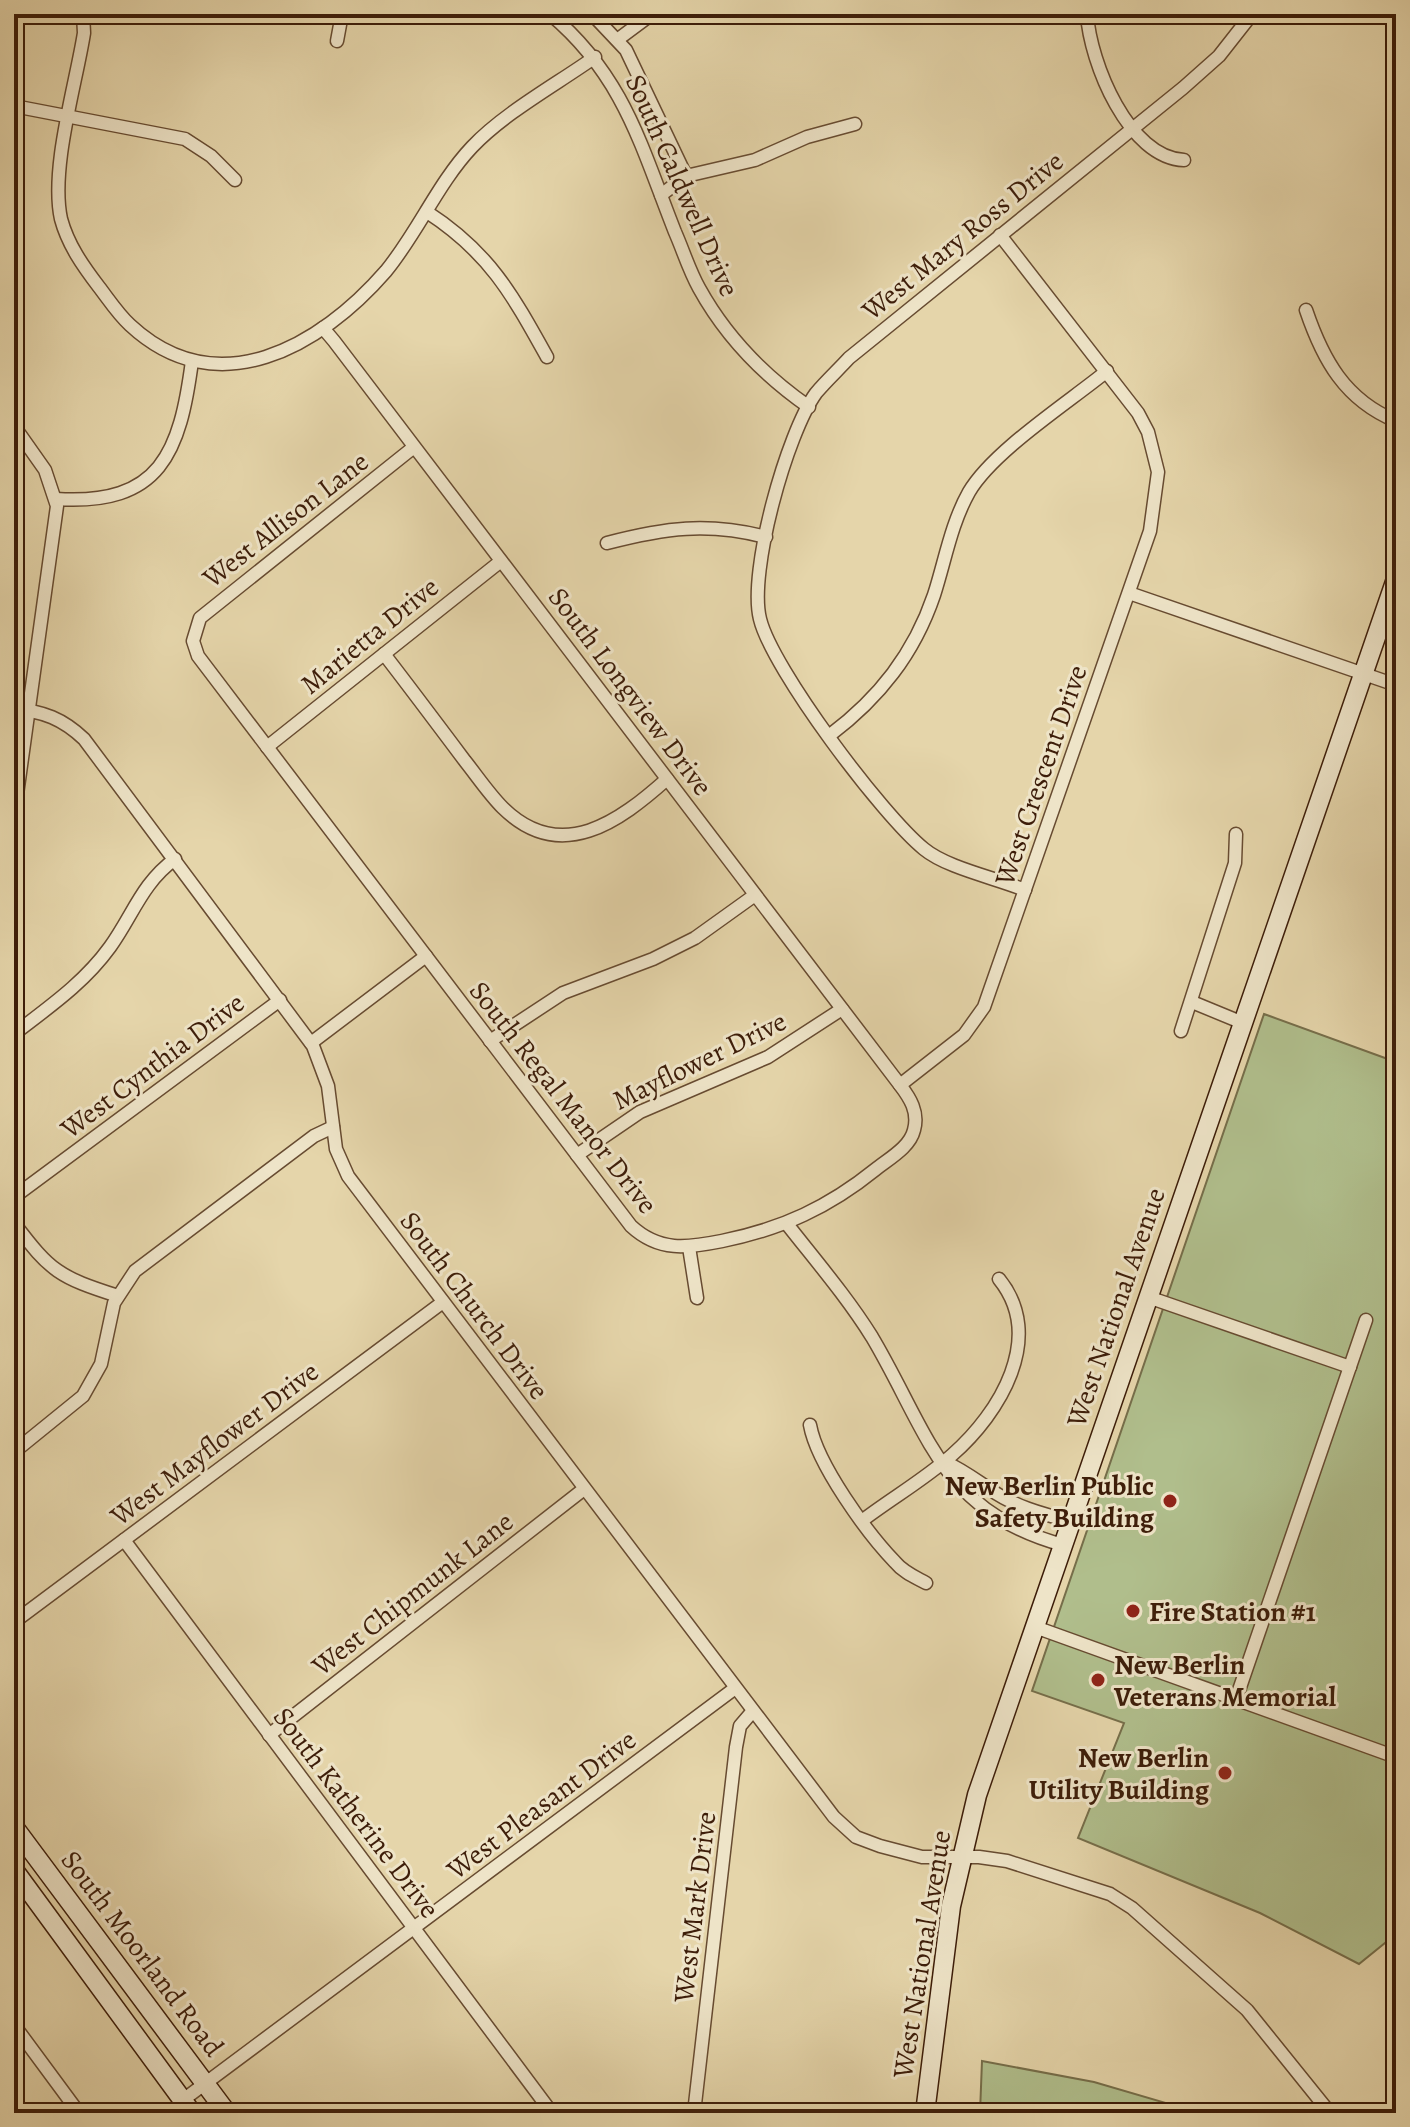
<svg xmlns="http://www.w3.org/2000/svg" width="1410" height="2127" viewBox="0 0 1410 2127" font-family="Alegreya,serif">
<style>
.green{fill:#b0be8c;stroke:#766e4a;stroke-width:2}
.lines{fill:none;stroke-linecap:round;stroke-linejoin:round}
.minor-casing{stroke:#674b31;stroke-width:15}
.secondary-casing{stroke:#3d1d09;stroke-width:21}
.minor{stroke:#eee4c8;stroke-width:12}
.secondary{stroke:#eee4c8;stroke-width:18}
.poi-dot{fill:#8f2418;stroke:#eee4c8;stroke-width:3}
.labels{text-anchor:middle;stroke-width:6;stroke-linejoin:round;paint-order:stroke}
.street-label{font-size:28px;fill:#3d1d09;stroke:#eee4c8}
.poi-label{font-size:28px;font-weight:bold;fill:#3d1d09;stroke:#eee4c8;text-anchor:end}
</style>
<rect width="100%" height="100%" fill="#e5d5aa"/>
<filter id="stains"><feTurbulence type="fractalNoise" baseFrequency=".0025" numOctaves="4"/><feColorMatrix values="0 0 0 0 .2 0 0 0 0 .09 0 0 0 0 .02 0 0 0 .5 -.17"/></filter>
<radialGradient id="worn" r=".72"><stop offset=".6" stop-color="#630" stop-opacity="0"/><stop offset="1" stop-color="#630" stop-opacity=".3"/></radialGradient>
<g class="green">
<path d="M1264 1014 1396 1062V1934L1359 1964 1260 1913 1078 1838 1124 1723 1032 1691Z"/>
<path d="M982 2061 1094 2082 1166 2103 1174 2113H980Z"/>
</g>
<g class="lines">
<defs>
<g id="minor">
<path d="M83 14 84 33C76 84 50 169 61 219 68 245 83 266 99 287 109 300 118 314 130 325 217 406 320 347 386 271 418 232 438 183 472 147 504 113 557 84 595 57"/>
<path d="M550 14C624 76 641 146 675 232 683 250 689 270 699 288 726 337 763 375 809 407"/>
<path d="M592 14 626 50 686 176"/>
<path d="M1087 14C1090 63 1129 158 1184 160"/>
<path d="M617 40 652 14"/>
<path d="M337 41 342 14"/>
<path d="M14 106 185 139 211 156 235 180"/>
<path d="M661 195 686 176 755 160 807 137 855 124"/>
<path d="M427 212C489 252 512 294 547 357"/>
<path d="M1306 310C1323 360 1345 400 1396 421"/>
<path d="M323 328 334 341 900 1085C910 1098 919 1112 914 1130 910 1147 890 1158 876 1169 829 1207 782 1229 722 1241 687 1248 659 1252 631 1226L198 656 193 641 200 618 414 447"/>
<path d="M14 426 45 470 57 506 14 816"/>
<path d="M56 499C161 506 180 452 192 361"/>
<path d="M607 543C665 528 707 522 766 537"/>
<path d="M1129 593 1396 685"/>
<path d="M384 654C411 689 438 725 465 761 477 776 489 794 503 808 561 865 620 821 667 779"/>
<path d="M14 709C43 711 63 719 84 739L313 1046 328 1086 336 1149 348 1176 834 1817 856 1837 880 1846 922 1857H979L1007 1861 1110 1894 1132 1908 1247 2010 1330 2113"/>
<path d="M830 735C879 698 914 654 934 595 945 561 951 524 969 492 993 451 1069 402 1107 371"/>
<path d="M267 747 501 561"/>
<path d="M1025 890C996 878 947 868 924 849 883 816 772 669 760 619 748 572 787 433 816 393 826 381 839 369 849 358L1183 88 1219 56 1252 14"/>
<path d="M1192 1002 1243 1023"/>
<path d="M1181 1031 1235 863 1236 834"/>
<path d="M14 1034C49 1007 84 983 110 947 133 915 142 883 175 859"/>
<path d="M490 1041 563 993 653 959 695 938 755 895"/>
<path d="M311 1043 426 956"/>
<path d="M900 1085 964 1035 984 1007 1150 531 1158 472 1148 432 1138 413 1000 235"/>
<path d="M577 1155 640 1112 768 1057 842 1009"/>
<path d="M14 1197 280 1000"/>
<path d="M14 1223C51 1272 59 1277 118 1296"/>
<path d="M787 1224C816 1261 847 1297 872 1337 929 1433 941 1512 1063 1545"/>
<path d="M689 1247 697 1298"/>
<path d="M1148 1297 1350 1367"/>
<path d="M810 1425C817 1464 867 1533 895 1562 903 1572 915 1577 926 1583"/>
<path d="M14 1452 83 1396 101 1364 114 1303 135 1271 314 1136 333 1127"/>
<path d="M945 1462C961 1469 973 1478 988 1488 1013 1506 1041 1514 1071 1521"/>
<path d="M863 1520C892 1498 925 1479 952 1455 1000 1413 1046 1337 999 1279"/>
<path d="M124 1540 552 2113"/>
<path d="M14 1622 443 1302"/>
<path d="M1035 1627 1396 1757"/>
<path d="M1236 1699 1366 1320"/>
<path d="M269 1735 584 1489"/>
<path d="M14 2025 79 2113"/>
<path d="M183 2100 734 1689"/>
<path d="M694 2113 736 1747 740 1726 752 1712"/>
</g>
<g id="secondary">
<path d="M14 1827 227 2113"/>
<path d="M14 1870 192 2113"/>
<path d="M925 2113 951 1906 977 1795 1396 579"/>
</g>
</defs>
<use href="#minor" class="minor-casing"/>
<use href="#secondary" class="secondary-casing"/>
<use href="#minor" class="minor"/>
<use href="#secondary" class="secondary"/>
</g>
<g class="poi-dot">
<circle cx="1170" cy="1501" r="8"/>
<circle cx="1133" cy="1611" r="8"/>
<circle cx="1098" cy="1680" r="8"/>
<circle cx="1225" cy="1773" r="8"/>
</g>
<g class="labels">
<g class="street-label">
<text transform="translate(683 185) rotate(66)" y="10">South Caldwell Drive</text>
<text transform="translate(962 235) rotate(-39)" y="10">West Mary Ross Drive</text>
<text transform="translate(285 519) rotate(-38)" y="10">West Allison Lane</text>
<text transform="translate(369 635) rotate(-39)" y="10">Marietta Drive</text>
<text transform="translate(631 691) rotate(53)" y="10">South Longview Drive</text>
<text transform="translate(1040 775) rotate(-71)" y="10">West Crescent Drive</text>
<text transform="translate(699 1060) rotate(-26)" y="10">Mayflower Drive</text>
<text transform="translate(152 1065) rotate(-37)" y="10">West Cynthia Drive</text>
<text transform="translate(564 1097) rotate(52)" y="10">South Regal Manor Drive</text>
<text transform="translate(475 1305) rotate(53)" y="10">South Church Drive</text>
<text transform="translate(1115 1307) rotate(-71)" y="10">West National Avenue</text>
<text transform="translate(214 1443) rotate(-37)" y="10">West Mayflower Drive</text>
<text transform="translate(412 1593) rotate(-38)" y="10">West Chipmunk Lane</text>
<text transform="translate(541 1804) rotate(-37)" y="10">West Pleasant Drive</text>
<text transform="translate(357 1812) rotate(53)" y="10">South Katherine Drive</text>
<text transform="translate(694 1907) rotate(-83)" y="10">West Mark Drive</text>
<text transform="translate(143 1953) rotate(53)" y="10">South Moorland Road</text>
<text transform="translate(921 1954) rotate(-81)" y="10">West National Avenue</text>
</g>
<g class="poi-label">
<text x="1154" y="1495">New Berlin Public<tspan x="1154" dy="32">Safety Building</tspan></text>
<text x="1149" y="1621" text-anchor="start">Fire Station #1</text>
<text x="1114" y="1674" text-anchor="start">New Berlin<tspan x="1114" dy="32">Veterans Memorial</tspan></text>
<text x="1209" y="1767">New Berlin<tspan x="1209" dy="32">Utility Building</tspan></text>
</g>
</g>
<rect width="1410" height="2127" fill="none" stroke="#e5d5aa" stroke-width="48"/>
<rect x="16" y="16" width="1378" height="2095" fill="none" stroke="#3d1d09" stroke-width="4"/>
<rect x="24" y="24" width="1362" height="2079" fill="none" stroke="#3d1d09" stroke-width="2"/>
<rect width="100%" height="100%" filter="url(#stains)"/>
<rect width="100%" height="100%" fill="url(#worn)"/>
</svg>
